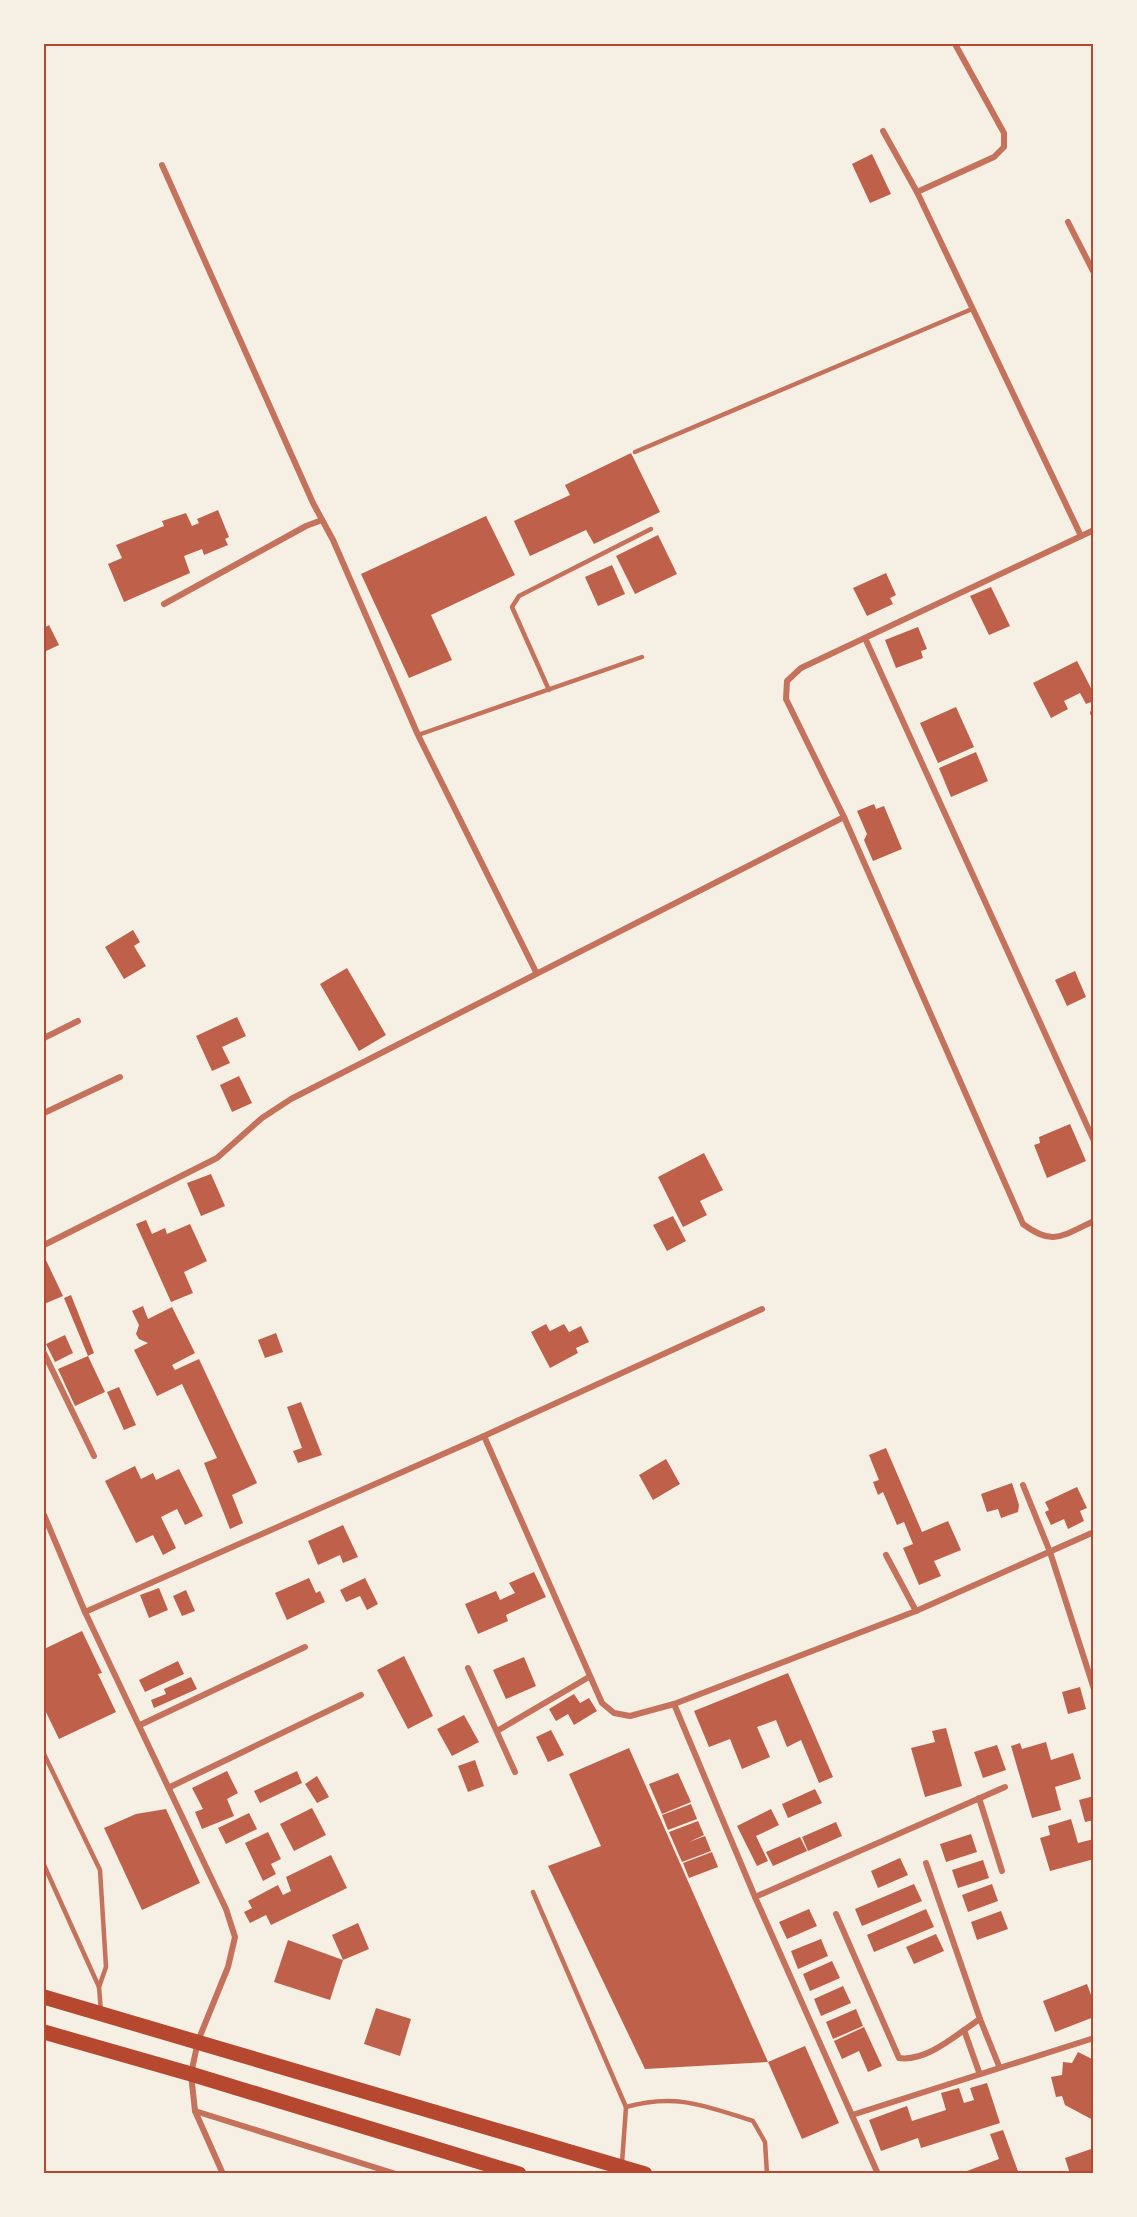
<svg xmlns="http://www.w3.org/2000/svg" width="1137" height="2217" viewBox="0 0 1137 2217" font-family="'Open Sans',sans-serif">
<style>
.building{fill:#bf614a}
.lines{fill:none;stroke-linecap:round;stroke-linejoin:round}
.service{stroke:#c5725c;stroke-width:4.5}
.minor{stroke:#c5725c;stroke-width:6}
.primary{stroke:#b5482f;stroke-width:15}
.neatline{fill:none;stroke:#b5482f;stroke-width:2}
</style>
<rect width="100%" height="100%" fill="#f6efe4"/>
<g class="building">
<path d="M872 154 891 194 870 203 852 164Z"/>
<path d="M631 453 660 512 594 544 586 530 530 556 514 521 570 495 565 485Z"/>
<path d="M218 510 229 537 225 539 228 545 204 555 202 549 184 556 190 573 124 602 108 564 122 558 116 545 164 526 162 521 186 513 192 526 199 523 197 519Z"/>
<path d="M486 516 515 575 431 615 452 660 409 678 361 574Z"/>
<path d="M658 535 677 574 635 594 616 556Z"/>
<path d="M612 565 625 594 598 606 585 577Z"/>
<path d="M886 573 896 595 890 598 893 604 867 616 853 588Z"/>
<path d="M991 587 1010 626 989 635 970 596Z"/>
<path d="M49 625 59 645 44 652V628Z"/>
<path d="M918 627 927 649 921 651 923 658 896 668 885 640Z"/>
<path d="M1077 661 1094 694V701L1086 704 1080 693 1064 701 1068 709 1051 718 1033 683Z"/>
<path d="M956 707 974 747 938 763 920 723Z"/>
<path d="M976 752 988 781 951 797 939 768Z"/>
<path d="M874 804 876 809 884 806 902 849 873 861 864 840 867 834 857 811Z"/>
<path d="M133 930 140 942 134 946 146 966 124 979 105 947Z"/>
<path d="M347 968 386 1035 359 1051 320 984Z"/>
<path d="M1075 971 1086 997 1067 1006 1055 980Z"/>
<path d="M237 1017 246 1036 222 1047 230 1063 212 1071 196 1036Z"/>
<path d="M239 1076 252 1103 232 1112 220 1085Z"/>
<path d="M1070 1124 1086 1161 1047 1178 1034 1145 1040 1143 1039 1137Z"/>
<path d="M704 1153 723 1190 700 1201 707 1215 683 1227 658 1177Z"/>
<path d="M211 1174 225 1206 201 1216 187 1183Z"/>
<path d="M673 1216 686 1241 667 1251 653 1225Z"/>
<path d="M146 1220 152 1234 165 1228 167 1234 190 1224 207 1261 184 1272 193 1293 171 1302 136 1224Z"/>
<path d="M44 1256 63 1296 44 1304Z"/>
<path d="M71 1295 94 1353 88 1356 105 1392 75 1406 58 1369 88 1356 64 1298Z"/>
<path d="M143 1306 148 1319 172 1307 195 1353 172 1365 175 1370 199 1359 257 1483 232 1495 243 1523 230 1529 204 1463 217 1458 182 1384 157 1396 134 1350 148 1343 139 1339 136 1334 139 1325 132 1311Z"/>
<path d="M546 1324 550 1331 564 1324 569 1332 581 1326 589 1342 576 1348 578 1353 550 1368 531 1332Z"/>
<path d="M276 1333 283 1352 265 1358 258 1340Z"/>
<path d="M65 1335 73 1353 55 1362 46 1344Z"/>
<path d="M119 1387 136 1425 124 1430 107 1392Z"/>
<path d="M301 1402 322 1455 298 1463 293 1451 302 1448 287 1407Z"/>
<path d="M886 1448 922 1532 948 1521 961 1550 934 1561 941 1576 919 1585 903 1548 913 1544 904 1522 897 1525 883 1492 878 1495 873 1482 879 1480 869 1455Z"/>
<path d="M666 1459 680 1484 653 1500 639 1475Z"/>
<path d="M135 1466 141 1479 153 1473 156 1480 179 1469 203 1516 185 1525 177 1509 161 1517 176 1548 163 1555 153 1535 136 1543 105 1481Z"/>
<path d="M1012 1483 1019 1505 1018 1512 1001 1518 998 1509 987 1512 981 1494Z"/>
<path d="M1077 1487 1087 1508 1080 1511 1084 1521 1068 1529 1064 1519 1051 1525 1045 1512 1049 1510 1045 1502Z"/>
<path d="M343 1525 358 1557 343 1563 340 1555 318 1565 308 1541Z"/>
<path d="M534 1572 546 1597 506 1615 508 1621 478 1634 465 1604 496 1591 500 1600 515 1593 509 1583Z"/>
<path d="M309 1578 316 1593 320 1591 325 1602 287 1620 275 1593Z"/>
<path d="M365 1578 378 1604 367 1610 360 1596 346 1602 340 1590Z"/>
<path d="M159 1588 168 1610 149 1618 140 1595Z"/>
<path d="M186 1590 195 1611 182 1616 173 1596Z"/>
<path d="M82 1631 102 1673 98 1674 116 1712 59 1739 44 1708V1649Z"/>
<path d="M404 1656 433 1716 408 1729 377 1670Z"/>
<path d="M524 1657 536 1686 506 1699 493 1670Z"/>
<path d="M178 1661 184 1674 145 1692 139 1680Z"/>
<path d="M788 1673 833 1777 819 1783 801 1740 787 1747 776 1720 757 1727 770 1757 742 1769 730 1739 709 1747 694 1711Z"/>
<path d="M191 1677 197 1689 154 1708 151 1700 166 1694 164 1689Z"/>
<path d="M1080 1687 1086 1709 1068 1714 1062 1692Z"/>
<path d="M574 1694 580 1703 589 1698 597 1711 574 1725 568 1714 556 1721 549 1709Z"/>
<path d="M464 1715 479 1742 452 1756 437 1729Z"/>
<path d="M946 1728 962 1786 925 1797 911 1748 935 1742 932 1731Z"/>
<path d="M551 1730 564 1755 548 1762 536 1737Z"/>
<path d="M1046 1742 1051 1760 1073 1753 1081 1779 1055 1787 1061 1810 1032 1818 1011 1746 1020 1743 1022 1749Z"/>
<path d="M997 1745 1006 1770 983 1778 974 1752Z"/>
<path d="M629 1748 768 2062 805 2046 839 2123 802 2139 768 2062 645 2069 548 1866 601 1846 569 1774Z"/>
<path d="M475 1760 484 1786 468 1792 458 1766Z"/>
<path d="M227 1771 238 1793 227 1799 234 1816 202 1829 195 1812 203 1809 192 1788Z"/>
<path d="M297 1771 302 1783 260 1803 254 1791Z"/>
<path d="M678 1773 691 1802 662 1814 649 1784Z"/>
<path d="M317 1776 329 1797 317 1803 305 1784Z"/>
<path d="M815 1789 822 1803 788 1818 782 1804Z"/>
<path d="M1094 1796V1820L1085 1822 1079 1800Z"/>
<path d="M691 1804 697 1819 668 1830 662 1815Z"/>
<path d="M312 1808 326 1835 294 1851 280 1824Z"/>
<path d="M166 1809 200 1883 142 1910 104 1828 136 1814Z"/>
<path d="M771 1809 779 1825 756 1836 768 1861 757 1866 737 1826Z"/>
<path d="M249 1813 257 1829 226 1844 218 1828Z"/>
<path d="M1071 1819 1078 1843 1094 1839V1859L1050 1871 1040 1838 1050 1835 1048 1826Z"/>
<path d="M698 1821 704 1835 689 1842 705 1836 711 1851 682 1862 669 1832Z"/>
<path d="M836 1822 842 1836 808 1851 802 1837Z"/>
<path d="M268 1832 281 1859 271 1864 276 1874 263 1881 245 1843Z"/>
<path d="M971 1834 977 1852 946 1862 940 1844Z"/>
<path d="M800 1837 807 1851 773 1866 766 1852Z"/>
<path d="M712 1852 718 1867 689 1878 683 1863Z"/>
<path d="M331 1855 347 1888 271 1925 266 1915 250 1923 244 1912 252 1908 248 1901 278 1885 283 1895 291 1891 286 1877Z"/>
<path d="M900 1858 908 1875 878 1888 871 1871Z"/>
<path d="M983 1860 989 1878 958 1888 952 1870Z"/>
<path d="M914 1884 922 1901 862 1926 855 1909Z"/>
<path d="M992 1884 998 1901 968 1912 962 1895Z"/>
<path d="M809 1909 817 1926 787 1939 779 1922Z"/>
<path d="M926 1909 934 1927 874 1952 867 1935Z"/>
<path d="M1001 1911 1008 1929 977 1940 971 1922Z"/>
<path d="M358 1923 369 1949 343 1960 332 1935Z"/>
<path d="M936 1934 944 1951 914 1964 906 1947Z"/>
<path d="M821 1939 828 1956 798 1969 791 1951Z"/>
<path d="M288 1940 343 1960 330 2000 274 1982Z"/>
<path d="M832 1961 840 1978 810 1991 803 1974Z"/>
<path d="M1087 1984 1094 2003V2017L1055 2032 1043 2001Z"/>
<path d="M843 1986 851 2003 821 2016 814 1999Z"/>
<path d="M376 2008 411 2019 400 2056 364 2044Z"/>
<path d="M856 2009 863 2026 833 2039 826 2022Z"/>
<path d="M864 2027 882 2066 868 2072 859 2051 842 2059 834 2041Z"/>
<path d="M1078 2052 1094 2060 1093 2120 1065 2105 1062 2096 1056 2097 1051 2077 1062 2075 1063 2062 1072 2063Z"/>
<path d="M987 2083 1000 2123 921 2148 918 2138 881 2151 869 2120 907 2106 912 2121 946 2110 941 2093 959 2088 964 2103 974 2100 970 2088Z"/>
<path d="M1003 2130 1019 2174H968L967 2171 999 2159 990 2134Z"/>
<path d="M1094 2148V2174H1070L1065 2158Z"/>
</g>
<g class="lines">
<g class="service">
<path d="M635 452 972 309"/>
<path d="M549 690 512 607 519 596 651 529"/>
<path d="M418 735 642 657"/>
<path d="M44 1754 100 1870 106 1967 99 1987"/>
<path d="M44 1865 99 1987 101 2012"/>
<path d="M533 1892 626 2107"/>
<path d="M622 2163 626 2107C677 2093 705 2106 753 2121L765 2142 767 2174"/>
</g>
<g class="minor">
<path d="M883 131 917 192 1081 536"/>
<path d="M162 165 313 503 333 540 418 735 536 972"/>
<path d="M917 192 994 157 1004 147V133L955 44"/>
<path d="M1068 222 1094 273"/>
<path d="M1094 530 801 668 787 681 786 699 844 817 1023 1224C1053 1247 1063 1235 1094 1221"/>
<path d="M164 604 306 526 322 520"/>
<path d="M865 638 1094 1141"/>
<path d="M1093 713H1094"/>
<path d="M44 1038 78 1021"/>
<path d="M44 1113 120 1077"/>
<path d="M44 1245 217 1158 262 1118 291 1099 844 817"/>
<path d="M44 1353 94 1456"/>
<path d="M484 1436 602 1703 614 1713 630 1716 674 1704 916 1611 1094 1532"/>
<path d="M1023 1485 1050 1552 1094 1689"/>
<path d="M44 1515 85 1612 226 1909 235 1937 228 1967 198 2041 191 2074 195 2111 223 2174"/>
<path d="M886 1555 916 1611"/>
<path d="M85 1612 484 1436 762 1309"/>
<path d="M468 1668 515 1772"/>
<path d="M674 1704 755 1897 878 2174"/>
<path d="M140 1725 305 1647"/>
<path d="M497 1731 589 1677"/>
<path d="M170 1787 361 1695"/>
<path d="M979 1798 1002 1871"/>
<path d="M755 1897 1005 1787"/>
<path d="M836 1914 899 2058C927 2062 957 2034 980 2019L926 1863"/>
<path d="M980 2019 999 2066"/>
<path d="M964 2030 979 2072"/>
<path d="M195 2111 396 2174"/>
<path d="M852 2115 1094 2038"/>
</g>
<g class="primary">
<path d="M44 1997 645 2174"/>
<path d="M44 2032 191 2074 519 2174"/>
</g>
</g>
<rect width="1137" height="2217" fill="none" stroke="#f6efe4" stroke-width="90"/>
<rect x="45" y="45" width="1047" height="2127" class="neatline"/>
</svg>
